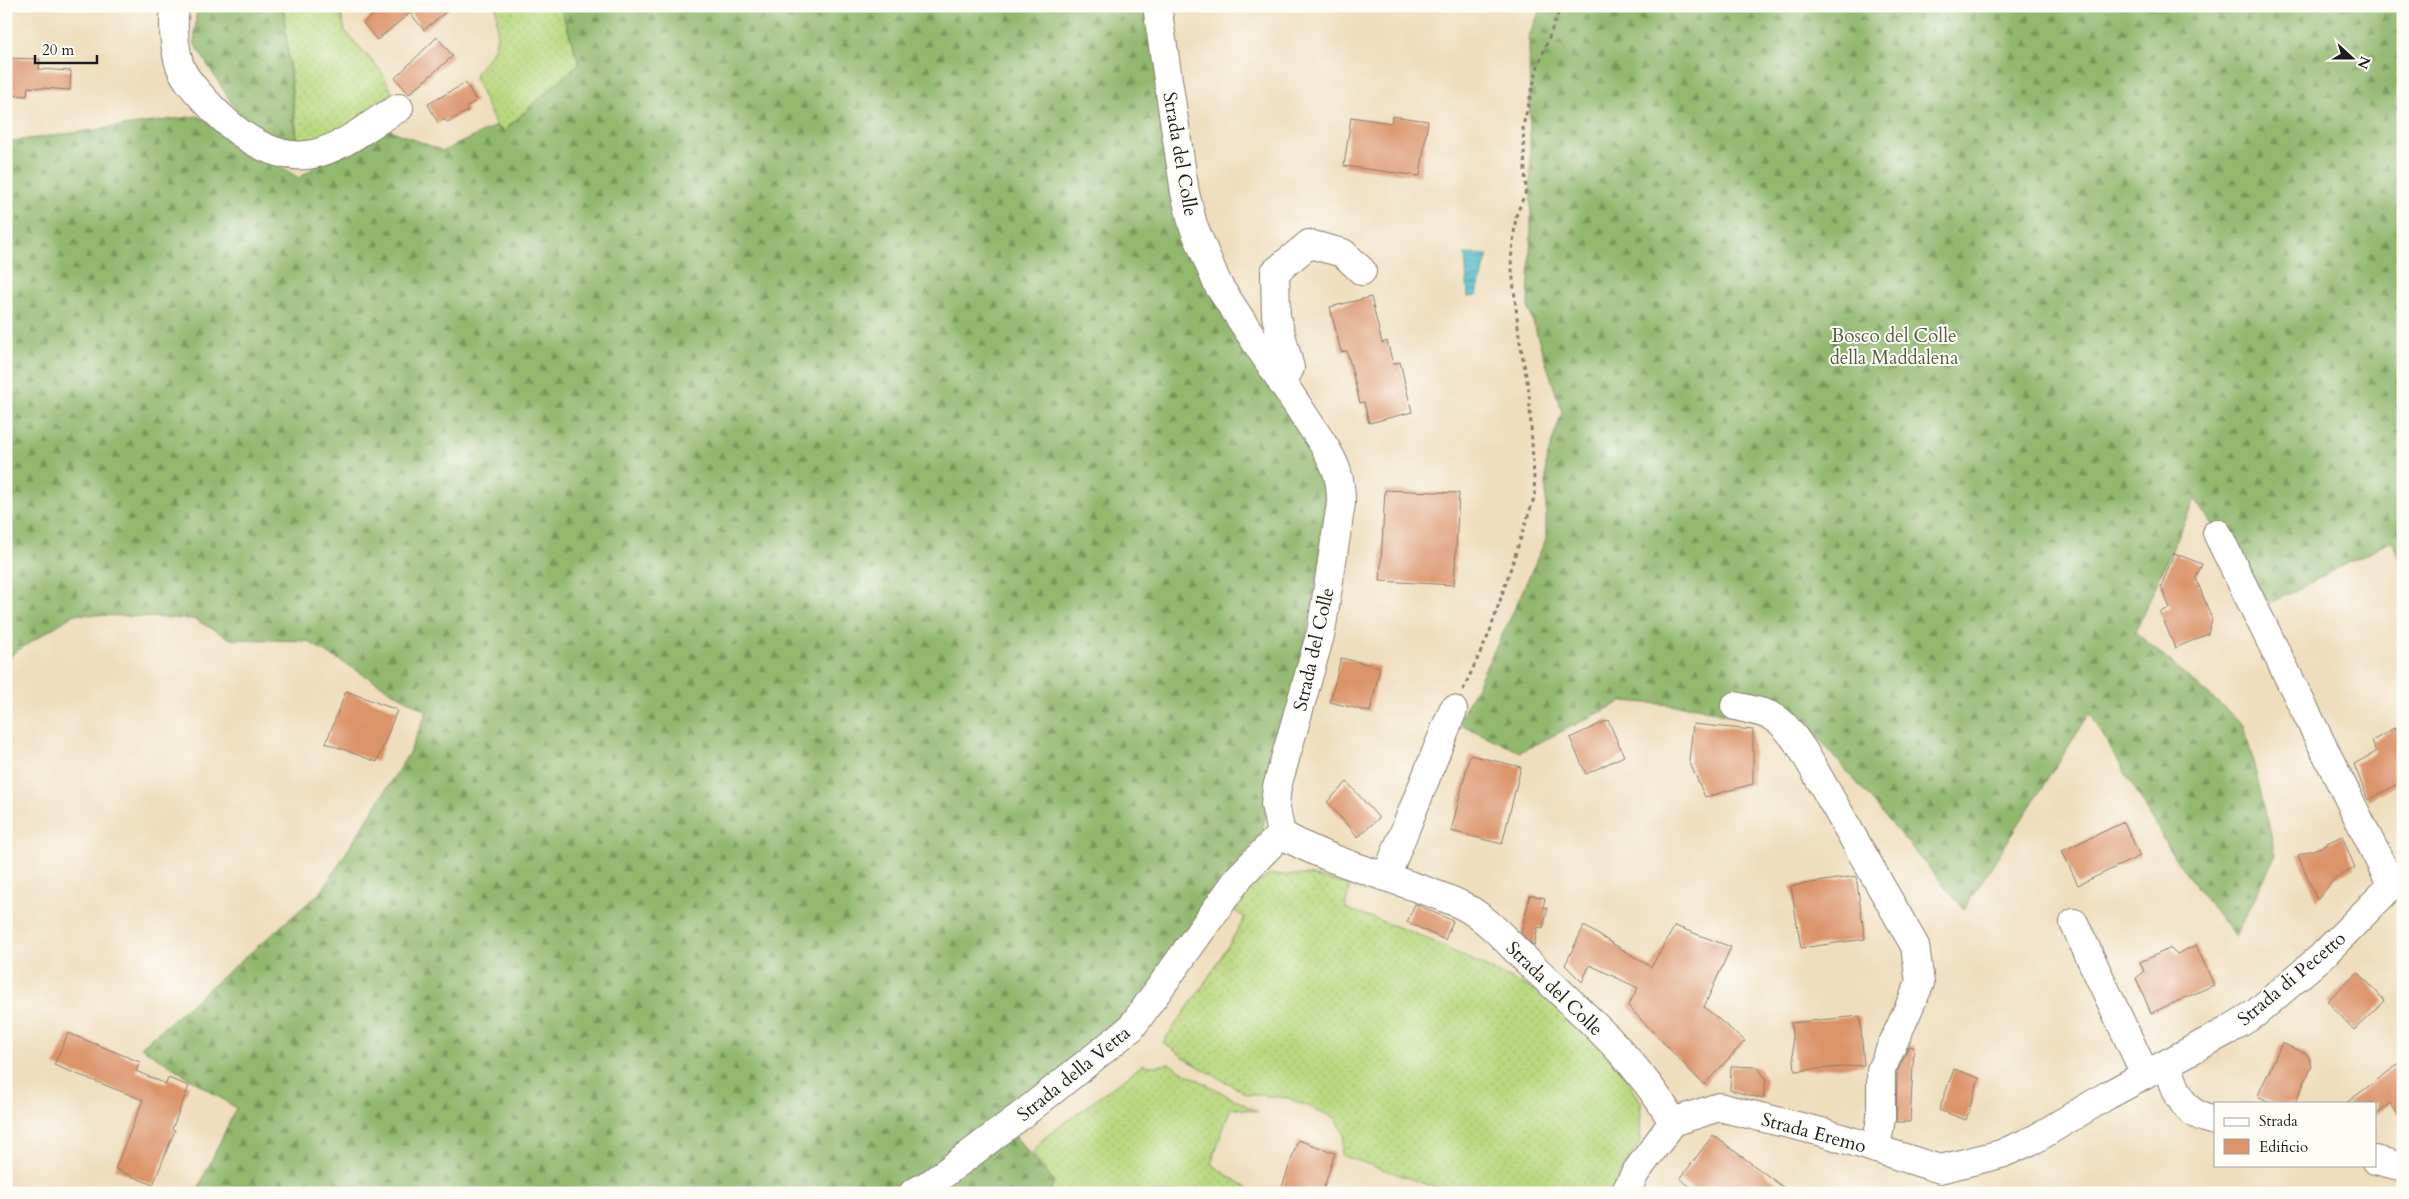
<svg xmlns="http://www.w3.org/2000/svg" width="2409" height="1199" viewBox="0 0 2409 1199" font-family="Cardo,serif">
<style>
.grass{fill:url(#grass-dots);stroke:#6a7a4e}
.forest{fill:url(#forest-firs);stroke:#576a45}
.water{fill:url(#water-rules);stroke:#366c73}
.building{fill:#db9369}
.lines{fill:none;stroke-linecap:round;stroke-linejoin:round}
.minor-casing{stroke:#867d6c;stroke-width:30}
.major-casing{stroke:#867d6c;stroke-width:30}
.path{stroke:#867d6c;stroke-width:3;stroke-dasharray:4 4;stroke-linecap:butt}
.minor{stroke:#fff;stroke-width:28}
.major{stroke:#fff;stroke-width:28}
.labels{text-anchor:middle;stroke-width:4;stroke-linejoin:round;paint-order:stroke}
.street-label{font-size:19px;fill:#1c1c1c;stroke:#fdfcf7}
.park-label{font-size:19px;fill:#535e3f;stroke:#fdfcf7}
</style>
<defs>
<pattern id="grass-dots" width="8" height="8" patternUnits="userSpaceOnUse" patternTransform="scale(1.25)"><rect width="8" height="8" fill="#b9d87f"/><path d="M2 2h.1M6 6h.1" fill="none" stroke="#9eb96d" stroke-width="1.8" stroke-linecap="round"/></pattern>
<pattern id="forest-firs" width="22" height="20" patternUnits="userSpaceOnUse" patternTransform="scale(1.25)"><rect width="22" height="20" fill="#92b86e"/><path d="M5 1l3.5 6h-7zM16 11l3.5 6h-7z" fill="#76955a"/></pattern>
<pattern id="water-rules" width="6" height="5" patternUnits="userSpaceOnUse" patternTransform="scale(1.25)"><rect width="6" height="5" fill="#50bcca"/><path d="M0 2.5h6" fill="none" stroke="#4298a3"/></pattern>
</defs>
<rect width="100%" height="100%" fill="#fdfcf7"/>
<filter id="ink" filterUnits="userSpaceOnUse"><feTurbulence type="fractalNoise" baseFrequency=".02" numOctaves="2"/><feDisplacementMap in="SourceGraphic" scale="10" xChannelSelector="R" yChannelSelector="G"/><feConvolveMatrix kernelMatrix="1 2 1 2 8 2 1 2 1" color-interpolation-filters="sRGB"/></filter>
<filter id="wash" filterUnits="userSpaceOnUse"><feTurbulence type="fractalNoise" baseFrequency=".0096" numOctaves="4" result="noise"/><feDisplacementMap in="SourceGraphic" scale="20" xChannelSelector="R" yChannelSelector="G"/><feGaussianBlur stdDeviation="1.12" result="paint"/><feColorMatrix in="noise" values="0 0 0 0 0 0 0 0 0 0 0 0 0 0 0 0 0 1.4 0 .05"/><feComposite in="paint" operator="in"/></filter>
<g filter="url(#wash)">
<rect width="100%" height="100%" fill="#efdebd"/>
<g class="grass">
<path d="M283 6H339L345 31 381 71 398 104 332 138 298 145Z"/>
<path d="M496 6H560L579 63 504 131 496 126 475 78C476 68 486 62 491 54 500 40 497 23 496 6Z"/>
<path d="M1270 875H1307L1350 885 1345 908 1419 935 1545 995 1611 1054 1641 1102 1640 1141 1610 1193H1452L1341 1155 1344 1135 1336 1118 1288 1098 1247 1094 1189 1061 1163 1042 1201 989 1245 918 1228 906 1246 889Z"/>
<path d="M1144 1064 1150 1066 1169 1064 1258 1112 1231 1107 1211 1164 1254 1193H1049L1054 1182 1032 1154 1043 1139Z"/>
</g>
<g class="forest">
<path d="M197 6H283L297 145 241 118 194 43Z"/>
<path d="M560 6H1155L1200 273 1327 469 1322 550 1302 658 1263 829 1122 1022 1001 1120 1054 1182 1049 1193H196L236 1108 141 1047 322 891 409 753 427 712 307 641 231 639 194 619 75 614 12 654 6 668V142L197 116 299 178 375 124 443 151 496 126 504 131 579 63Z"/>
<path d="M1542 6H2403V571L2392 540 2269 604 2195 499 2135 632 2244 725 2276 855 2235 937 2178 863 2090 713 1964 909 1817 736 1696 707 1623 701 1520 752 1458 723 1509 621 1546 539V461L1562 412 1528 307 1531 229 1529 36Z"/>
</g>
<path class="water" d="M1465 254 1488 255 1476 296 1468 297Z"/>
<g id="blocks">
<g class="building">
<path d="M383 6H453L424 30 410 13 377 40 363 23Z"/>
<path d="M437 37 453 56 409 94 395 78Z"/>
<path d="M6 58 40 59 39 69 71 71 70 90 28 87 27 96 6 95Z"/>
<path d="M466 83 476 101 466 107 468 111 447 122 445 119 438 123 428 104Z"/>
<path d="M1392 116 1428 121 1420 176 1344 166 1351 117 1391 123Z"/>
<path d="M1371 297 1382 343 1387 341 1393 364 1400 362 1412 412 1369 423 1364 402 1360 403 1347 351 1341 352 1330 307Z"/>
<path d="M1385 490 1459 493 1454 585 1380 581Z"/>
<path d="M2174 553 2202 564 2196 578 2212 619 2208 634 2175 648 2160 612 2170 608 2161 587Z"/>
<path d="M1341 658 1380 667 1370 712 1330 702Z"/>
<path d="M346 691 397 710 377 762 326 743Z"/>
<path d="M1608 720 1624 756 1586 774 1570 738Z"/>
<path d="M1693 724 1753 730V784L1705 797 1689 761Z"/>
<path d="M2396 727 2403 741V781L2368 800 2354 764 2376 752 2372 741Z"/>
<path d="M1470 755 1521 767 1502 844 1451 831Z"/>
<path d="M1347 782 1379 818 1358 837 1327 802Z"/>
<path d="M2124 822 2140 856 2078 885 2062 851Z"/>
<path d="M2342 836 2355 868 2336 877 2317 900 2298 855 2327 845V843Z"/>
<path d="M1856 876 1865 939 1801 948 1791 886Z"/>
<path d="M1530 895 1545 898 1543 907 1548 908 1543 928 1538 927 1534 946 1521 933Z"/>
<path d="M1415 904 1453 921 1445 940 1407 922Z"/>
<path d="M1584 926 1651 967 1675 926 1731 947 1704 1007 1745 1041 1704 1085 1628 1006 1638 988 1590 965 1582 982 1565 965Z"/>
<path d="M2196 945 2214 985 2151 1013 2136 978 2144 972 2140 962 2171 948 2177 954Z"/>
<path d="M2358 972 2385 1001 2354 1030 2327 1001Z"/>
<path d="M1860 1016 1864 1065 1795 1071 1791 1023Z"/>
<path d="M68 1033 140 1062 136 1071 166 1084 168 1078 189 1086 172 1129 175 1130 153 1185 115 1169 143 1100 54 1065Z"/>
<path d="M2282 1043 2307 1054 2312 1066 2295 1103H2270L2257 1097Z"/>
<path d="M1909 1046 1914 1047 1910 1122H1896L1897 1073Z"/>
<path d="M2403 1061V1121L2390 1103 2375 1115V1103H2346Z"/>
<path d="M1731 1066 1758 1067 1766 1079 1763 1099 1730 1090Z"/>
<path d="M1954 1069 1979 1078 1966 1120 1939 1110Z"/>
<path d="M1713 1135 1791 1193H1699L1680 1179Z"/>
<path d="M1298 1140 1335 1153 1322 1193H1280Z"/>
</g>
</g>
</g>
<g filter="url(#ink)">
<use href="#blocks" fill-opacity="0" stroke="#867d6c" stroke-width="1"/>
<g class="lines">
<defs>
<g id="minor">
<path d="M175 6C173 24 174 45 179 63 183 76 193 87 202 97 228 127 270 163 313 154 346 147 370 123 399 108"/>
<path d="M1157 6 1185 193 1193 225 1218 285 1325 447C1337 468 1341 478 1341 503L1321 632 1277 787 1275 804 1281 834C1336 866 1399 878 1457 903 1485 915 1507 942 1529 963 1581 1012 1637 1059 1673 1122L1719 1107 1822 1132 1940 1169 2001 1154 2035 1139 2108 1095 2227 1031 2256 1013 2321 957 2403 874"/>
<path d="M1282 383 1290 368 1276 316 1275 272 1309 244 1343 253 1362 271"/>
<path d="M2217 533 2392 886"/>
<path d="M1735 706C1777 716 1778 714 1803 750L1915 946 1920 983 1881 1070V1118L1876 1149"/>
<path d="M1386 877 1453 710"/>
<path d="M2074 923 2145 1074"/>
<path d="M2167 1064C2178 1094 2180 1113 2215 1121"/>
<path d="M2375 1160 2403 1167"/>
<path d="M913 1193 933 1182 1023 1114 1131 1028 1240 876 1281 834"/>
</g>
<path id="major" d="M1625 1193 1636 1172 1673 1122"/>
</defs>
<use href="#minor" class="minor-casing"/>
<use href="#major" class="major-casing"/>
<path class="path" d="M1463 690 1489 634 1535 495 1529 392 1519 336 1511 260 1516 216 1526 191 1523 126 1538 66 1561 6"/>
<use href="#minor" class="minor"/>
<use href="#major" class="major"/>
</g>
</g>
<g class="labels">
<g class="street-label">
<text transform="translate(1181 154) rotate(80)" y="7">Strada del Colle</text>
<text transform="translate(1313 649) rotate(-77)" y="7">Strada del Colle</text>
<text transform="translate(2291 978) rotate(-40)" y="7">Strada di Pecetto</text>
<text transform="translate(1555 988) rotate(44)" y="7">Strada del Colle</text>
<text transform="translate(1073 1073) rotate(-39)" y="7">Strada della Vetta</text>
<text transform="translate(1814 1132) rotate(15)" y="7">Strada Eremo</text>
</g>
<g class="park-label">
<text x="1894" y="342">Bosco del Colle<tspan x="1894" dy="22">della Maddalena</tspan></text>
</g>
</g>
<rect width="2409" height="1199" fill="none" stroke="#fdfcf7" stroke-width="25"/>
<rect x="2214" y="1102" width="162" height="65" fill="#fdfcf7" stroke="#a3a29f"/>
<rect x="2224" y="1118" width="25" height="8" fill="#ffffff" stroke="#a3a29f"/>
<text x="2259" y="1126" font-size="15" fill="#1c1c1c">Strada</text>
<rect x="2224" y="1139" width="25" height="15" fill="#db9369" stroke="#a3a29f"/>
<text x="2259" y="1152" font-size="15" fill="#1c1c1c">Edificio</text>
<g transform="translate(2352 58) rotate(111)" stroke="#fdfcf7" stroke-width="4" paint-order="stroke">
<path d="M0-4L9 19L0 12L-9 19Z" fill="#1c1c1c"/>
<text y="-8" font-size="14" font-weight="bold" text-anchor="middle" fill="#1c1c1c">N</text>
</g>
<path d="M35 55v8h62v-8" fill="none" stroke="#1c1c1c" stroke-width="2.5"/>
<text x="42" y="55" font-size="15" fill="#1c1c1c" stroke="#fdfcf7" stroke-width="4" paint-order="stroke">20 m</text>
</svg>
